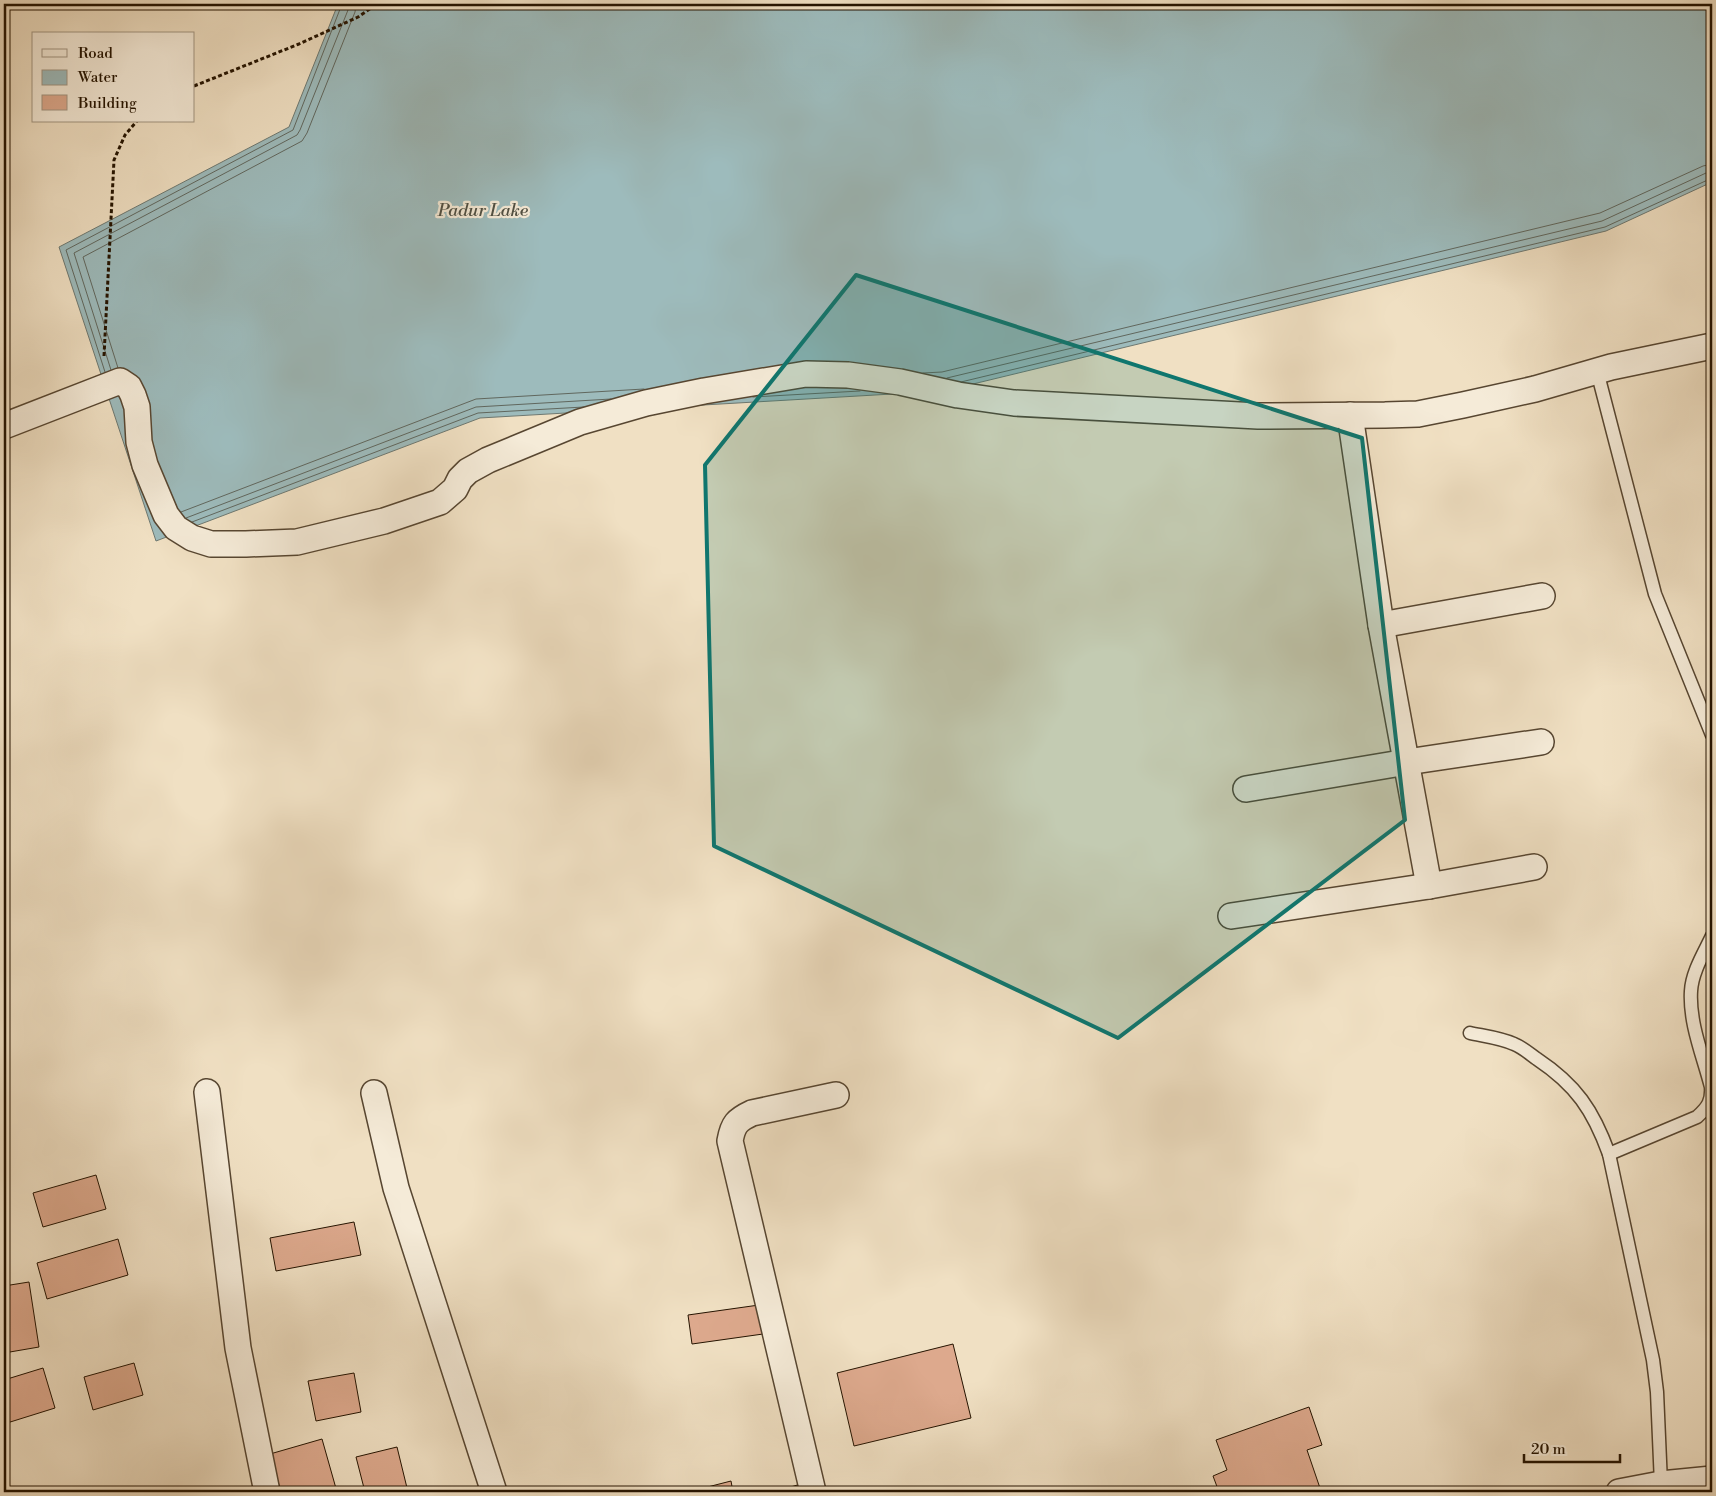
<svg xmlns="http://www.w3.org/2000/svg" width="1716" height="1496" viewBox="0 0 1716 1496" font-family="'Libre Bodoni',serif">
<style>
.water{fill:#9dbbbc;stroke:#6d7871}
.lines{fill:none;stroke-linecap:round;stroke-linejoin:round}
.shore{stroke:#60675e;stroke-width:1}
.building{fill:#dda98d;stroke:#241300}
.lane-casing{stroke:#574631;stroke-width:15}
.street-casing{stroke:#574631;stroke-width:28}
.path{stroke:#241300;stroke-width:3;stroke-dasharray:4 2.5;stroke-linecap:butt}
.lane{stroke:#f5ebd8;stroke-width:12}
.street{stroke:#f5ebd8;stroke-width:25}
.marked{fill:#0f766e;fill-opacity:0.2;stroke:#0f766e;stroke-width:4;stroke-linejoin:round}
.labels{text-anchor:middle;stroke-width:4.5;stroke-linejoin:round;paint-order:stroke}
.water-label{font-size:18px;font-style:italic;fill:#4e4e42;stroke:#f5ebd8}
</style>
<rect width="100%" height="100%" fill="#f0e0c3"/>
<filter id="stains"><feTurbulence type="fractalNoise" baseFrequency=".004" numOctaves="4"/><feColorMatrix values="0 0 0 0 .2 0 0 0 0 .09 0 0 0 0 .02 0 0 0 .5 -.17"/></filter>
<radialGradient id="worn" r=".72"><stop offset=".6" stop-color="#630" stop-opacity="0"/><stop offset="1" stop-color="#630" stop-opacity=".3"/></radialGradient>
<path class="water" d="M338 4H1712V182L1606 231 944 391 480 418 156 541 59 247 289 127Z"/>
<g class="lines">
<g class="shore">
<path d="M118 368 83 257 302 141 307 133 355 12 356 4"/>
<path d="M111 370 74 253 297 135 300 130 348 10 349 4"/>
<path d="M105 372 66 250 293 130 342 4"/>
<path d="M923 373 942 372 1600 213 1703 166 1712 164"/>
<path d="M947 378 1602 221 1706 173 1712 171"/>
<path d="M961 382 1605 227 1712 178"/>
<path d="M753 397 860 391"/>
<path d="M181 512 476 399 644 389"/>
<path d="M186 518 476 407 611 399"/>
<path d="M192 522 478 413 584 407"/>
</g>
</g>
<g class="building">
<path d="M96 1175 106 1209 43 1227 33 1193Z"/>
<path d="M354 1222 361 1255 276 1271 270 1238Z"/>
<path d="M118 1239 128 1275 47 1299 37 1263Z"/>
<path d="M29 1282 39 1347 4 1353V1286Z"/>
<path d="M759 1305 763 1334 692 1344 688 1315Z"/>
<path d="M953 1344 971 1418 854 1446 837 1373Z"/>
<path d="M134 1363 143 1395 93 1410 84 1377Z"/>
<path d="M43 1368 55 1408 7 1423 4 1412V1380Z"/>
<path d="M354 1373 361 1412 316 1421 308 1381Z"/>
<path d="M1309 1407 1322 1445 1307 1450 1321 1491 1317 1492H1219L1213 1476 1227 1470 1216 1440Z"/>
<path d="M322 1439 337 1492H281L270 1454Z"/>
<path d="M397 1447 408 1492H365L356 1457Z"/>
<path d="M731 1481 733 1492H688Z"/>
<path d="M801 1484 804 1492H773Z"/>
</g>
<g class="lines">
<defs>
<g id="lane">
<path d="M1597 371 1655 594 1712 735"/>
<path d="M1470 1033C1484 1036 1501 1038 1514 1044 1522 1047 1530 1054 1537 1059 1576 1085 1593 1110 1609 1154L1653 1360 1657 1392 1661 1484"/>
<path d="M1609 1154 1697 1117C1708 1107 1712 1101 1711 1087 1703 1056 1689 1023 1691 991 1692 972 1704 953 1712 936"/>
</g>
<g id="street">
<path d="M1350 415 1381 625 1429 886"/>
<path d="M4 426 120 381 129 387 133 395 137 407 139 442 145 465 166 515 176 528 192 538 211 544H246L297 542 384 521 440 502 455 489 460 479 468 471 488 460 580 422 646 403 704 391 806 374 848 375 900 382 958 395 1014 403 1258 416 1385 415 1418 414 1463 405 1535 389 1611 367 1712 346"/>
<path d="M1381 625 1542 596"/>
<path d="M1246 789 1407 762 1541 742"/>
<path d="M1231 916 1429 886 1534 867"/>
<path d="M207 1092 238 1348 267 1492"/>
<path d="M374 1093 396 1188 494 1492"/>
<path d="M813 1492 730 1141C733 1124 737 1120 752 1113L836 1095"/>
<path d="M1619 1492 1661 1484 1712 1479"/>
</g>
</defs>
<use href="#lane" class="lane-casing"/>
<use href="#street" class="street-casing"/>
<g class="path">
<path d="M194 86 299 44 358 17 377 4"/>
<path d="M104 356 114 160 125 135 137 121"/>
</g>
<use href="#lane" class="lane"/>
<use href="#street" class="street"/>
</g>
<path class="marked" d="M856 275 1362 438 1405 820 1118 1038 714 846 705 465Z"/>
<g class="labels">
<g class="water-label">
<text x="483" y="216">Padur Lake</text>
</g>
</g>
<rect width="1716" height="1496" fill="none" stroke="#f0e0c3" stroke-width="20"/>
<rect x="5" y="5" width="1706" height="1486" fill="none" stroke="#241300" stroke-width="2.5"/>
<rect x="10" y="10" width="1696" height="1476" fill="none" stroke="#241300"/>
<rect x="32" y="32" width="162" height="90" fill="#f5ebd8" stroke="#a19582"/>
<rect x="42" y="49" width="25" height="8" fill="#f5ebd8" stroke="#a19582"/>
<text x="78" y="58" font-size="15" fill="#241300">Road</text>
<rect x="42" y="70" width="25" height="15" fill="#9dbbbc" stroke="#a19582"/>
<text x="78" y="82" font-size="15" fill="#241300">Water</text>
<rect x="42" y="95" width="25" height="15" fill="#dda98d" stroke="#a19582"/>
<text x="78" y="108" font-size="15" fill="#241300">Building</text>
<path d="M1524 1454v8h96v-8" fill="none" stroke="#241300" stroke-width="2.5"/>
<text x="1531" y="1454" font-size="15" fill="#241300" stroke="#f5ebd8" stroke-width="4" paint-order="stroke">20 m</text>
<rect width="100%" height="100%" filter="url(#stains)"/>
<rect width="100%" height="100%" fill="url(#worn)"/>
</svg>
